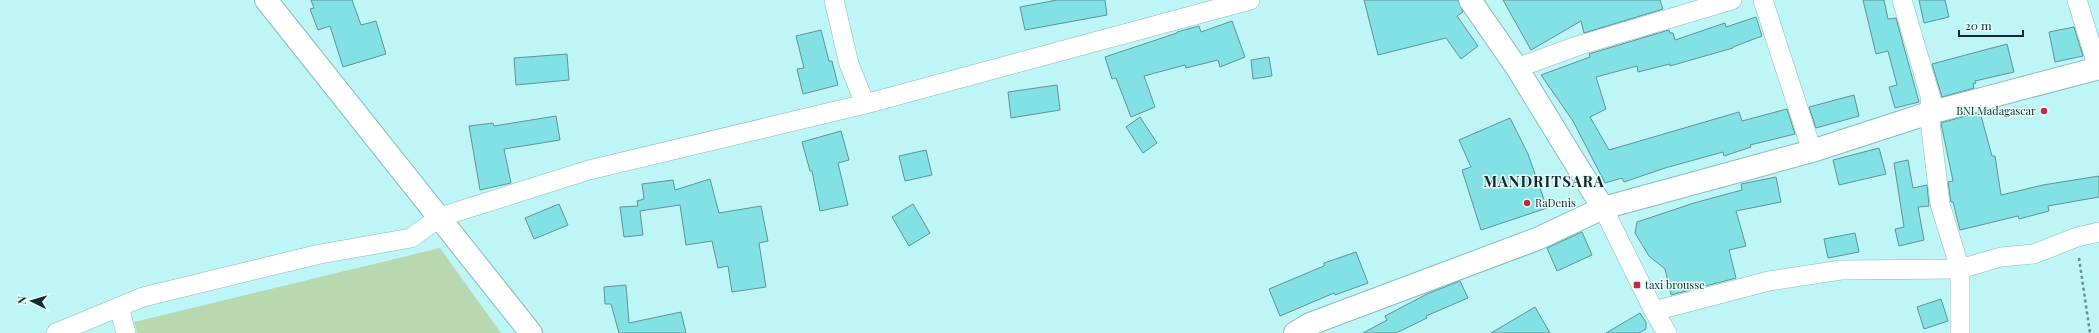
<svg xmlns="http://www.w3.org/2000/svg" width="2099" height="333" viewBox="0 0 2099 333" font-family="'Playfair Display',serif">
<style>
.green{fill:#b8d9b0}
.building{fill:#81e1e5;stroke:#5f9496}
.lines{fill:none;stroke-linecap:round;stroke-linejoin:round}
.street-casing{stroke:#85bcbe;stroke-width:20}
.secondary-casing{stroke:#85bcbe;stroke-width:24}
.path{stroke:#689091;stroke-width:2.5;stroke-dasharray:3 3;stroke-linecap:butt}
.street{stroke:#fff;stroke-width:19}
.secondary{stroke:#fff;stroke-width:22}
.poi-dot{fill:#bc2c3f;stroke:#e6fcfd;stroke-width:1.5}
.labels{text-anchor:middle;stroke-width:3;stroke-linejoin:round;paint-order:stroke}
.poi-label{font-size:11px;fill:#132a2b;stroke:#e6fcfd;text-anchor:start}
.district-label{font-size:15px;font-weight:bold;letter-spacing:1px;fill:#132a2b;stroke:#e6fcfd}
</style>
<rect width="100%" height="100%" fill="#bef6f8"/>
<path class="green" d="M440 248 501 333H137L134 322Z"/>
<g class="building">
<path d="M311 0H352L361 25 376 21 386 54 343 67 330 26 318 30 310 9 314 8Z"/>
<path d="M1057 0H1105L1107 15 1025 30 1020 7Z"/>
<path d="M1364 0H1458L1463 12 1457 16 1478 46 1461 59 1446 38 1378 55Z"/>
<path d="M1503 0H1660L1663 9 1584 33 1581 21 1531 50Z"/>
<path d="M1863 0H1884L1888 19 1896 18 1919 102 1895 108 1889 87 1897 85 1888 51 1876 54Z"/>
<path d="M1919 0H1945L1949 17 1924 23Z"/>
<path d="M1756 17 1762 36 1733 47V48L1670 66V64L1638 72 1637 66 1596 77 1606 109 1590 117 1609 150 1739 112 1742 121 1787 109 1795 134 1750 145 1751 147 1724 156 1723 152 1665 168 1624 182 1622 178 1605 183 1573 121 1541 75 1590 57 1589 54 1669 30 1670 33H1673L1675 40 1725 23 1726 27Z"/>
<path d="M1232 21 1245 57 1220 67 1218 60 1186 68 1185 65 1144 76 1155 107 1131 117 1116 78 1112 79 1105 57 1177 33V32L1199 26 1201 32Z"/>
<path d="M2074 27 2083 56 2055 62 2049 32Z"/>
<path d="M821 30 829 61H832L838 85 803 94 797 69 804 68 796 36Z"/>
<path d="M2007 44 2014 72 1975 81 1976 83 1973 84 1974 88 1942 97 1932 64Z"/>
<path d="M567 54 569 80 516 85 514 58Z"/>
<path d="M1269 57 1272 76 1253 79 1251 60Z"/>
<path d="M1057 85 1060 110 1011 118 1008 92Z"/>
<path d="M1854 95 1859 116 1816 128 1809 107Z"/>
<path d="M1980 112 1992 156H1995L2001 195 2043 185 2099 176V197L2048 206 2049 211 2019 219 2018 216 1960 230 1953 202H1951L1948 182 1953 181 1941 123Z"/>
<path d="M556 116 560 140 504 149 511 183 480 190 469 126 493 123 494 126Z"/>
<path d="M1140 117 1157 143 1143 153 1126 127Z"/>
<path d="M1510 118 1528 154 1547 208 1481 230 1462 170 1471 167 1459 140Z"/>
<path d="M841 131 849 160 838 163 848 205 820 211 812 171H810L802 142Z"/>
<path d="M1879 148 1886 174 1839 185 1833 160Z"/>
<path d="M926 150 932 175 905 181 899 156Z"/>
<path d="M1908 160 1913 188 1927 185 1929 206 1918 207 1924 240 1899 246 1895 229 1904 227 1894 163Z"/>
<path d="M1776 177 1781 202 1736 211 1746 246 1729 250 1736 278 1671 295 1665 269 1649 256 1635 233 1637 222 1694 203 1742 190 1741 184Z"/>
<path d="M710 179 719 213 761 206 768 241 759 243 766 287 732 292 728 266 718 268 712 241 686 245 680 205 640 211 643 235 624 237 620 207 638 206 637 201 644 199 642 184 673 180 675 190Z"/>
<path d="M559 204 568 225 534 239 525 218Z"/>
<path d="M913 204 930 233 909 246 892 217Z"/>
<path d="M1582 232 1592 255 1557 271 1547 248Z"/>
<path d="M1855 233 1859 252 1828 258 1824 239Z"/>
<path d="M1356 252 1368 283 1335 295 1334 293 1280 316 1269 289 1324 266V263Z"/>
<path d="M1460 281 1468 298 1426 316 1427 318 1396 333H1363L1387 320 1385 316 1427 294Z"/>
<path d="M626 285 629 323 681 312 686 333H619L611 304H605L604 287Z"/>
<path d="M1941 299 1948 321 1924 329 1917 307Z"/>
<path d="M1535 307 1550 333H1491Z"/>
<path d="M1640 313 1646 322V329L1639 333H1606Z"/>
</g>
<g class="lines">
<defs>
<g id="street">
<path d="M834 0 849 64 865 104"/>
<path d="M1763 0 1812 151"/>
<path d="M1902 0 1931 99 1929 113 1940 204 1960 269V333"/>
<path d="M2077 0 2098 68"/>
<path d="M1517 68 1577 46 1732 0"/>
<path d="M1603 208 1654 311 1667 333"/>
<path d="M119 307 126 333"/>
<path d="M1654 311 1769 281 1841 270 1960 269 2001 257 2034 254 2077 237 2099 232"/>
<path d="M56 333 143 297 320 254 411 238 440 217 589 170 865 104 1250 0"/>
</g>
<g id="secondary">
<path d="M266 0 531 333"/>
<path d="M1470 0 1517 68 1603 208"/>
<path d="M1295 333 1310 324 1537 239 1603 208 1812 151 1929 113 2099 68"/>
</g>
</defs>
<use href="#street" class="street-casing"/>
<use href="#secondary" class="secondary-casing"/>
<path class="path" d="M2079 258 2090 333"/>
<use href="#street" class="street"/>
<use href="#secondary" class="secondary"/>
</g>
<g class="poi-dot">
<circle cx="2044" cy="111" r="4"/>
<circle cx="1527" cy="203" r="4"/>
<rect x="1633" y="281" width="8" height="8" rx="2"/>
</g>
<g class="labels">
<g class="poi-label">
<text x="2036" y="115" text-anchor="end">BNI Madagascar</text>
<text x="1535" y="207">RaDenis</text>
<text x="1645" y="289">taxi brousse</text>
</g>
<g class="district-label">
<text x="1544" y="187">MANDRITSARA</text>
</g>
</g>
<g transform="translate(32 301) rotate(275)" stroke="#e6fcfd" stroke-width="3" paint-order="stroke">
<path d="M0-3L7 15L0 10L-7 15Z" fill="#132a2b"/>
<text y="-6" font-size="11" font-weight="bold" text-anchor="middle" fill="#132a2b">N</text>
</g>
<path d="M1959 30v6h64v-6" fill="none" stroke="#132a2b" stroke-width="2"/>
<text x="1965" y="30" font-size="12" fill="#132a2b" stroke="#e6fcfd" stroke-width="3" paint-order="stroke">20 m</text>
</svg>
